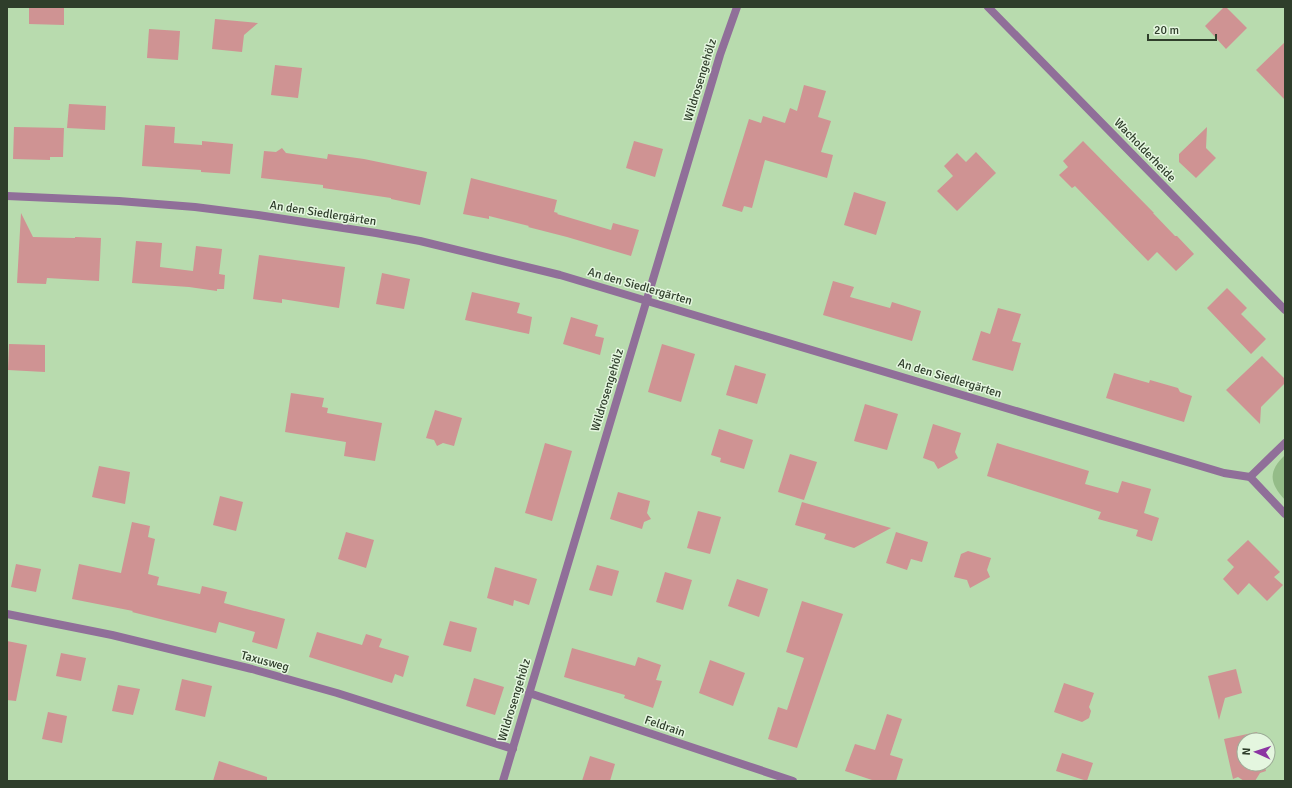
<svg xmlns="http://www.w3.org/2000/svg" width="1292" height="788" viewBox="0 0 1292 788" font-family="Signika,sans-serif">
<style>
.green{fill:#94bc88}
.building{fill:#cf9393}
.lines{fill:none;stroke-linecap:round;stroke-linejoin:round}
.street{stroke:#906f99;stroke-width:8}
.labels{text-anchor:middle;stroke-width:3;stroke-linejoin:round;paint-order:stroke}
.street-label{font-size:12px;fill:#2f3e2b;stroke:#e4f6df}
</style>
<rect width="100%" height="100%" fill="#b8dbae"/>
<path class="green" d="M1285 455V500C1269 483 1268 471 1285 455Z"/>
<g class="building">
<path d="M29 7H64V25L29 24Z"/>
<path d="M1224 7H1226L1247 28 1226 49 1205 26Z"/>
<path d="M215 19 258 23 244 35 242 52 212 49Z"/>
<path d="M149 29 180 31 178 60 147 58Z"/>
<path d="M1285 42V100L1256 70Z"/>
<path d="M275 65 302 68 298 98 271 95Z"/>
<path d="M804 85 826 91 818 117 831 121 821 152 833 155 827 178 765 160 752 208 744 206 742 212 722 206 749 119 761 123 763 116 785 123 790 108 797 111Z"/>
<path d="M69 104 106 106 105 130 67 128Z"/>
<path d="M145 125 175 127 174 143 202 145V141L233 144 230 174 201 172V170L142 166Z"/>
<path d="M14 127 64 128 63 157H50V160L13 159Z"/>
<path d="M1207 127 1206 148 1216 158 1196 178 1179 162V154Z"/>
<path d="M634 141 663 149 655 177 626 168Z"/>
<path d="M1083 141 1154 213H1153L1175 236H1177L1194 254 1176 271 1157 252 1148 261 1075 186 1072 188 1059 175 1068 167 1063 161Z"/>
<path d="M282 148 286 153 327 159 328 154 364 159 427 172 420 205 391 199V198L323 188V185L261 178 264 151 276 152Z"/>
<path d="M976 152 996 173 957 211 937 191 953 176 944 166 957 153 966 162Z"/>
<path d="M471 178 557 200 554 212 558 213 557 214 611 230 613 223 639 230 631 256 567 237 528 227 529 226 489 216V219L463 214Z"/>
<path d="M854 192 886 202 876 235 844 225Z"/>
<path d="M21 213 33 237 75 238V237L101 238 99 281 47 278 46 284 17 283Z"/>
<path d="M136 241 162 243 160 267 193 271 196 246 222 249 219 274 225 275 224 289H217V291L189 287 132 283Z"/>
<path d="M259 255 345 267 339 308 282 299V303L253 299Z"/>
<path d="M382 273 410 279 404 309 376 304Z"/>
<path d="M833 281 854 287 850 297 890 308 892 302 921 311 912 341 823 315Z"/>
<path d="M1227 288 1247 308 1241 314 1266 339 1251 354 1207 308Z"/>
<path d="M472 292 520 303 517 313 532 317 529 334 465 320Z"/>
<path d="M998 308 1021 314 1012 341 1021 343 1013 371 972 360 981 331 990 334Z"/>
<path d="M571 317 598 325 595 336 604 338 600 355 563 344Z"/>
<path d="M9 344 45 345V372L8 370Z"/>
<path d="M662 344 695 354 681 402 648 392Z"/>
<path d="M1262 356 1285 379V383L1261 407 1260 424 1226 390Z"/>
<path d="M735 365 766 374 757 404 726 395Z"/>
<path d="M1114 373 1149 383 1150 380 1178 388 1180 392 1192 396 1184 422 1106 398Z"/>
<path d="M291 393 324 398 322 407 328 408 327 413 382 423 375 461 344 456 346 442 285 432Z"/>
<path d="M865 404 898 414 887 450 854 441Z"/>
<path d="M435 410 462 418 454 446 443 443 437 446 434 440 426 438Z"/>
<path d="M933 424 961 433 955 452 958 458 938 469 934 462 923 458Z"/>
<path d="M719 429 753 440 744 469 720 462 721 458 711 455Z"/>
<path d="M545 443 572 451 552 521 525 513Z"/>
<path d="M997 443 1089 471 1085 484 1118 493 1122 481 1151 489 1144 513 1159 518 1152 541 1136 536 1138 530 1098 519 1101 512 987 476Z"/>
<path d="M790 454 817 462 804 500 778 492Z"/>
<path d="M99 466 130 472 125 504 92 497Z"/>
<path d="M618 492 650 501 647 513 651 519 644 522 642 529 610 519Z"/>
<path d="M220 496 243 502 236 531 213 525Z"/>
<path d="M802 502 891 528 854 548 824 539 826 534 795 525Z"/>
<path d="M698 511 721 517 710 554 687 548Z"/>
<path d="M132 522 150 526 148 537 155 539 148 574 159 577 157 585 200 594 202 586 227 592 224 603 285 619 277 649 252 642 255 632 219 622 216 633 132 612 133 611 72 599 79 564 121 573Z"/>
<path d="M346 532 374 540 366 568 338 559Z"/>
<path d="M896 532 928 542 922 562 911 559 907 570 886 563Z"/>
<path d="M1248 540 1280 572 1274 577 1283 585 1267 601 1249 583 1238 595 1223 579 1234 567 1227 560Z"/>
<path d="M968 551 991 558 987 570 990 577 970 588 967 580 954 577 961 554Z"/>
<path d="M16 564 41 569 36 592 11 587Z"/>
<path d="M597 565 619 571 612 596 589 590Z"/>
<path d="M495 567 537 579 529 605 514 600 513 606 487 598Z"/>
<path d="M665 572 692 580 683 610 656 602Z"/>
<path d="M737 579 768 589 759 617 728 606Z"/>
<path d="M802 601 843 614 797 748 768 739 778 707 787 710 804 658 786 652Z"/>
<path d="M450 621 477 628 471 652 443 645Z"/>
<path d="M317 632 362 645 366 634 382 639 379 647 409 656 403 677 395 674 392 683 309 657Z"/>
<path d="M7 641 27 645 16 701 7 700Z"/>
<path d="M572 648 635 666 638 657 661 665 656 680 662 681 653 708 624 698 625 695 564 677Z"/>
<path d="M61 653 86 658 81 681 56 676Z"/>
<path d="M710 660 745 673 733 706 699 693Z"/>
<path d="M1236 669 1242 693 1225 698 1219 720 1208 676Z"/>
<path d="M474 678 504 687 495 715 466 706Z"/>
<path d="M182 679 212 686 205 717 175 710Z"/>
<path d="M1064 683 1094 693 1089 707 1091 711 1089 718 1082 722 1054 712Z"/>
<path d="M118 685 140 689 133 715 112 711Z"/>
<path d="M48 712 67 716 62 743 42 739Z"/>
<path d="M887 714 902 719 890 755 903 759 896 781H875L845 771 855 744 875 750Z"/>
<path d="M1257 732 1259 740H1244V764H1264L1266 771 1260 773 1255 781H1244L1238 777 1233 779 1224 739Z"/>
<path d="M1062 753 1093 763 1087 781 1056 771Z"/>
<path d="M590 756 615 764 610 781H582Z"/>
<path d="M219 761 267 777V781H213Z"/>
</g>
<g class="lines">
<g class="street">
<path d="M988 7 1285 310"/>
<path d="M7 196 119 201 195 207 258 215 376 233 420 241 560 275 1224 473 1250 477"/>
<path d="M1285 443 1250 477 1285 514"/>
<path d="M7 614 112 635 252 669 337 693 513 749"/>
<path d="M529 693 793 781"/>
<path d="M503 781 720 55 737 7"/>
</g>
</g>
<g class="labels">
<g class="street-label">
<text transform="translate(700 80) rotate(-73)" y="4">Wildrosengehölz</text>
<text transform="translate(1145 150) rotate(46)" y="4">Wacholderheide</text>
<text transform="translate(323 213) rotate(9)" y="4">An den Siedlergärten</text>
<text transform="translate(640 286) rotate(16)" y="4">An den Siedlergärten</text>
<text transform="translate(950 378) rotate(17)" y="4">An den Siedlergärten</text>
<text transform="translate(607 390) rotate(-73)" y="4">Wildrosengehölz</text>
<text transform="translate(265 661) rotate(15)" y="4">Taxusweg</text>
<text transform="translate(514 700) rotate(-73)" y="4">Wildrosengehölz</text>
<text transform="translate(665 726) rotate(19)" y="4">Feldrain</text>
</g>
</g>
<rect width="1292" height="788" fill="none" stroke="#2f3e2b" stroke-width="16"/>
<g transform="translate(1256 752) rotate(273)"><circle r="19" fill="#e4f6df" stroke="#9cac97"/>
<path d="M0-3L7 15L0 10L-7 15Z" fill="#8b35a2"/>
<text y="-6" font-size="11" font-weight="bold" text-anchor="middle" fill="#2f3e2b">N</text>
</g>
<path d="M1148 34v6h68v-6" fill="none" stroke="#2f3e2b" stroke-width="2"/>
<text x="1154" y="34" font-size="12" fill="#2f3e2b" stroke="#e4f6df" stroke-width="3" paint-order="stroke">20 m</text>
</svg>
